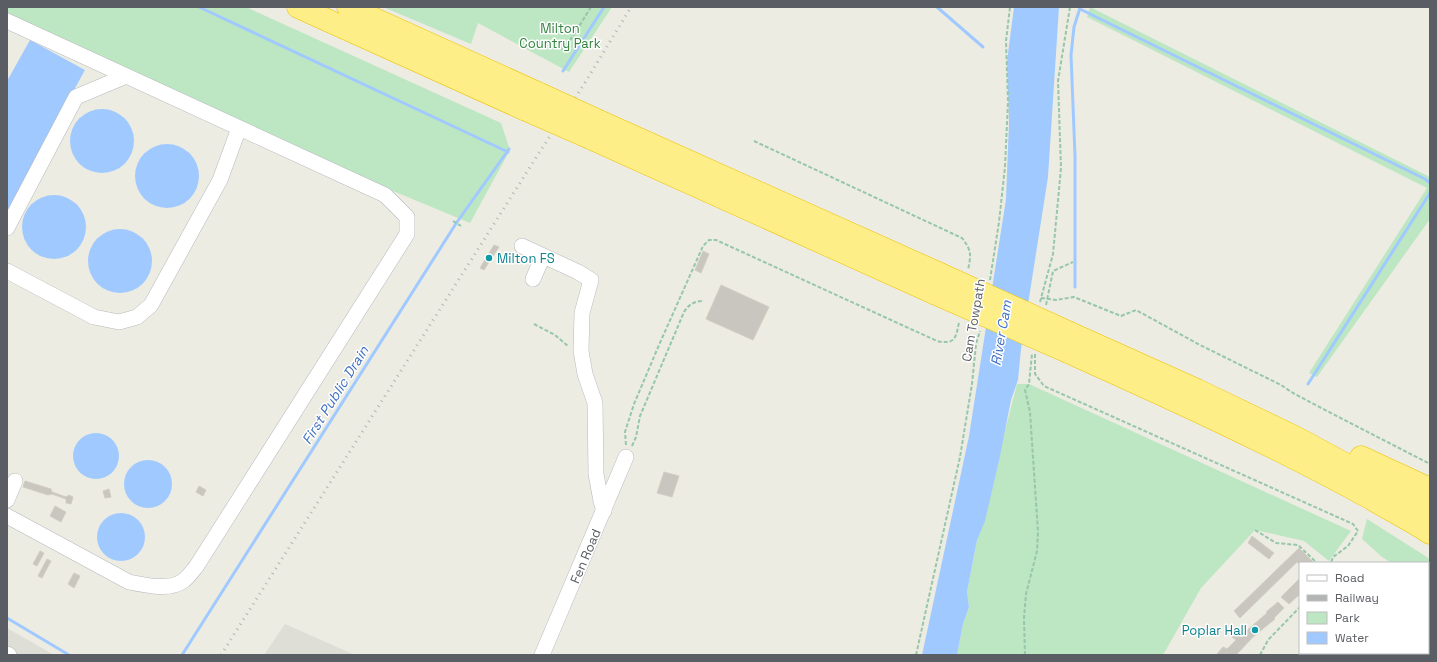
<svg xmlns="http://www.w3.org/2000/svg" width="1437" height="662" viewBox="0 0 1437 662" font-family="'Space Grotesk',sans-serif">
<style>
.industrial{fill:#deddd6}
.green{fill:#bde6c2}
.water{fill:#a0caff}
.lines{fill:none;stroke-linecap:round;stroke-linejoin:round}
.stream{stroke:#a0caff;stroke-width:3}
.building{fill:#c8c6bf;stroke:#d2cec0}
.minor-casing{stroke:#b7b9be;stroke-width:16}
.highway-casing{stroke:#efc100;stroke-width:23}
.path{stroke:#96c7aa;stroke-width:2;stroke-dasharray:4 2;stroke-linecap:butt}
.minor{stroke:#fff;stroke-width:15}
.highway{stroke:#feee88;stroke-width:22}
.rail{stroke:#b3b4b4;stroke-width:3;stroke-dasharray:1 5;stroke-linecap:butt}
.highway-bridge-casing{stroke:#efc100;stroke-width:23;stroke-linecap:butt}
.highway-bridge{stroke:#feee88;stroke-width:22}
.culture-dot{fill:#0f9aa8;stroke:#fff;stroke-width:1.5}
.labels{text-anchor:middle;stroke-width:3;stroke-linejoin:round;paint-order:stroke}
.park-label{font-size:13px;fill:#328240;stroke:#fff}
.culture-label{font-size:13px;fill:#0d838f;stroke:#fff;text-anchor:start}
.street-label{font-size:13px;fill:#5a5d63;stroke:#fff}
.water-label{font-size:14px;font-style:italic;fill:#4171c4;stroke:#fff}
</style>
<rect width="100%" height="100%" fill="#edece2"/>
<g class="industrial">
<path d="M285 624 355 655H264Z"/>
<path d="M7 628 54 655H7Z"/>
</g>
<g class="green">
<path d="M7 7H246L501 123 510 150 470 223 261 136 7 17Z"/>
<path d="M383 7H612L569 72 478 23 471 44Z"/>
<path d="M1090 7 1430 177V219L1317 377 1309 373 1427 188 1087 17Z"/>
<path d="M1017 384H1029L1351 531 1329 561 1304 541 1255 530 1201 588 1163 655H957L963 624 969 607 967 592 977 540Z"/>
<path d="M1367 519 1430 559V587L1428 586V563H1392L1382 557 1362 539Z"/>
</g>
<g class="water">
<path d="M1014 7H1059L1048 177 1021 349 1018 380 1011 400 1000 456 985 521 977 540 967 592 969 607 963 624 957 655H922L969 436 1006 199 1009 122 1007 61Z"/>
<path d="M30 40 85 70 7 213V81Z"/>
<circle cx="102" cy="141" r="32"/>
<circle cx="167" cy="176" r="32"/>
<circle cx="54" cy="227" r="32"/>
<circle cx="120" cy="261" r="32"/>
<circle cx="96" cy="456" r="23"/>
<circle cx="148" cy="484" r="24"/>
<circle cx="121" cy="537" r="24"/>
</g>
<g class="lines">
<g class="stream">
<path d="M199 7 508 152"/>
<path d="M937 7 983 47"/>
<path d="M1080 9 1425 179 1430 183"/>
<path d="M563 71 604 7"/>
<path d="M1075 287V156L1071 55 1074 27 1080 8"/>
<path d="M1308 384 1430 193"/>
<path d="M7 618 69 655"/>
<path d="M182 655 457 222 509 149"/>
</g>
</g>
<g class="building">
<path d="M494 245 499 247 484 270 480 268Z"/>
<path d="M703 251 709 254 701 273 695 270Z"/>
<path d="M721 285 769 307 753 340 706 319Z"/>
<path d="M664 472 679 476 672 497 657 493Z"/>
<path d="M25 481 51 489 52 492 66 497 69 495 73 497 71 504 66 503V499L52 494 48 495 23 487Z"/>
<path d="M199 486 206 490 203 496 196 492Z"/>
<path d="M109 489 111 497 105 498 103 491Z"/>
<path d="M55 506 66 512 61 522 50 516Z"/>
<path d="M1252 536 1274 553 1269 559 1248 543Z"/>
<path d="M1299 548 1314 563H1300V565L1297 562 1240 618 1234 611Z"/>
<path d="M40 551 44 553 37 566 33 564Z"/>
<path d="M47 559 51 561 42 578 38 576Z"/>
<path d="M74 573 80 576 74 588 68 584Z"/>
<path d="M1300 578V594L1289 604 1281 597Z"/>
<path d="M1278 602 1284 608 1274 618 1275 619 1253 637 1236 655H1219L1217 654 1223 647 1227 649 1236 640 1231 636 1239 627 1245 632 1267 613 1266 612Z"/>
</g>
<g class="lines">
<defs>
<g id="minor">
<path d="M7 21 385 195 407 217V234L196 567C192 571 188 578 183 581 170 591 144 585 129 582L7 516"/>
<path d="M7 228 76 97 126 76"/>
<path d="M522 246 578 272 591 280 582 313 581 351 585 374 595 403 596 474 601 501 604 511"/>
<path d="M7 271 94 317 119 322 137 317 151 305 220 180 239 128"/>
<path d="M533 279 543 256"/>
<path d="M7 500 15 481"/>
<path d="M7 654 9 655"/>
<path d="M542 655 626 457"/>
</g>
<g id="highway">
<path d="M298 7 526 110"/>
<path d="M348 7 540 94"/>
<path d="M599 121 938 273"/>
<path d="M590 138 936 294"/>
<path d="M1070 333 1197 390 1297 438 1430 510"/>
<path d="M1068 352C1170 398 1272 444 1370 498 1390 510 1410 520 1430 533"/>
<path d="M1361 457 1430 489"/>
</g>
</defs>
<use href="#minor" class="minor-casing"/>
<use href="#highway" class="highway-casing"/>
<g class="path">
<path d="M562 50 573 36 591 7"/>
<path d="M754 141 962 238C972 251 971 255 968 270"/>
<path d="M453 221 461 226"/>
<path d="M990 280 999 222 1005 167 1008 102 1006 41 1010 7"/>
<path d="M1041 298 1056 300 1074 297 1121 316 1136 310 1200 345 1281 385 1293 393 1327 411 1430 464"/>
<path d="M1040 302 1053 254 1061 168 1058 81 1070 7"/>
<path d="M1046 305 1053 271 1073 262"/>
<path d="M534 324 555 335 569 347"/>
<path d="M1035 354V374L1044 386 1353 524 1358 531 1348 546 1333 557 1331 563"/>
<path d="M626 445 625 432 634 404 659 345 703 246 709 240H716L937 341C955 345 956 338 959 322"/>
<path d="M632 446 636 437 640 416 684 312C689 304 695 301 704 301"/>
<path d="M1255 530 1276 543 1298 545 1317 563"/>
<path d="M916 655 960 457 972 384 976 344 980 331"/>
<path d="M1025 655 1024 618 1026 594 1037 551 1038 532 1030 412 1025 390 1029 384 1032 354"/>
<path d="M1260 655 1268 640 1300 607"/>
</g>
<use href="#minor" class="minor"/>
<use href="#highway" class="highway"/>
<path class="rail" d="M221 655 537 156 583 86 631 7"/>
<defs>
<g id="highway-bridge">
<path d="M540 94 599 121"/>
<path d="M526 110 590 138"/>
<path d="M938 273 1070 333"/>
<path d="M936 294 1068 352"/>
</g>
</defs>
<use href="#highway-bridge" class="highway-bridge-casing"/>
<use href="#highway-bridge" class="highway-bridge"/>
</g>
<g class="culture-dot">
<circle cx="489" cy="258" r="4"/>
<circle cx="1255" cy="630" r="4"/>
</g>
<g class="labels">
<g class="park-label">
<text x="560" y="33">Milton<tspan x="560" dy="15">Country Park</tspan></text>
</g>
<g class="culture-label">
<text x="497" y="263">Milton FS</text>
<text x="1247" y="635" text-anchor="end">Poplar Hall</text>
</g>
<g class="street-label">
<text transform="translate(973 320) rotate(-80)" y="5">Cam Towpath</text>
<text transform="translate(585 556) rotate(-67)" y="5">Fen Road</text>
</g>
<g class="water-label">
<text transform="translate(1001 333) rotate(-80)" y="5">River Cam</text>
<text transform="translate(335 395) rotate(-58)" y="5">First Public Drain</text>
</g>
</g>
<rect width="1437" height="662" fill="none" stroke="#5a5d63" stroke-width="16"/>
<rect x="1299" y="562" width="130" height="92" fill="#ffffff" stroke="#bdbec1"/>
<rect x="1307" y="575" width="20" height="6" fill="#ffffff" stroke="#bdbec1"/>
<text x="1335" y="582" font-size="12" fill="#5a5d63">Road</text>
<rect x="1307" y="595" width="20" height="6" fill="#b3b4b4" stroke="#bdbec1"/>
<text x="1335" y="602" font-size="12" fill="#5a5d63">Railway</text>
<rect x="1307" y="612" width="20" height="12" fill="#bde6c2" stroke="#bdbec1"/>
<text x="1335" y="622" font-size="12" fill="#5a5d63">Park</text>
<rect x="1307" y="632" width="20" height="12" fill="#a0caff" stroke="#bdbec1"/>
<text x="1335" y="642" font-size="12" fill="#5a5d63">Water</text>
</svg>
